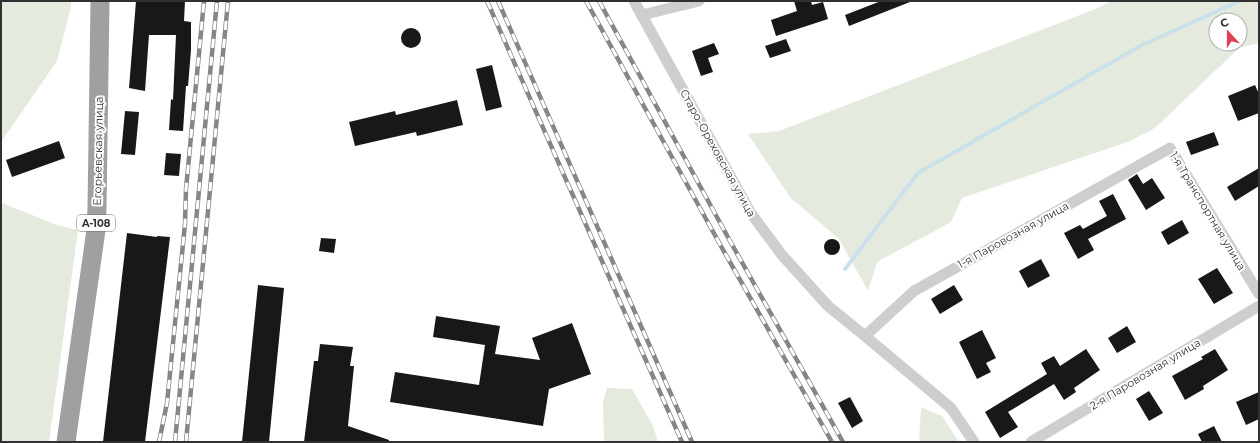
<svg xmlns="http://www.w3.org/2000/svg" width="1260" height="443" viewBox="0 0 1260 443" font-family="Montserrat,sans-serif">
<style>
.green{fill:#e5eade;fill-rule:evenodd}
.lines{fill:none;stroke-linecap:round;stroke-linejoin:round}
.stream{stroke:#cbe1ea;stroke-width:4}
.building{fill:#181818}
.minor{stroke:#cecece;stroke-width:11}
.trunk{stroke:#a0a0a0;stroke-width:19}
.rail-casing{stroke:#868686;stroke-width:4.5}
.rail{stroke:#fff;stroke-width:3;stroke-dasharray:9;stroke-linecap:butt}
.labels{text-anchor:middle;stroke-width:4;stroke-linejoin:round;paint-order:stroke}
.shield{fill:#fff;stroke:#6f6f6f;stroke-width:1}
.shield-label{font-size:10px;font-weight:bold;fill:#313131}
.street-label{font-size:11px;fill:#313131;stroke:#fff}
</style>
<rect width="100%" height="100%" fill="#fff"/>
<g class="green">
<path d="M1 1H71V7L57 61 1 142Z"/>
<path d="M1112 1H1259V43L1239 48 1155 128 1130 141 962 198 951 222 877 262 868 291 839 239 790 197 748 134 779 131 1093 10ZM1216 20H1240V44H1216Z"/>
<path d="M1 201 2 203 57 225 78 230 49 442H1Z"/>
<path d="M607 388 632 389 653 426 658 442H604L603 402Z"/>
<path d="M921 407 942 416 959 442H919Z"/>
</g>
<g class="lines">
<path class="stream" d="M845 269 918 173 1142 45 1240 1"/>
</g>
<g class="building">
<path d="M136 1H185L184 21 191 22V50L188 86H186L183 131 169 130 171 99 173 100 176 35H149L145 91 129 88Z"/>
<path d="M794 1H811L812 5 823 2 828 19 776 36 771 20 797 11Z"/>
<path d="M881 1 910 2 849 26 845 15Z"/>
<circle cx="411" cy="38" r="10"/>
<path d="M786 39 791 51 770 58 765 46Z"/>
<path d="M714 43 719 54 708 58 713 72 701 76 692 51Z"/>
<path d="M492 65 502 107 486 111 476 69Z"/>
<path d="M1255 85 1259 94V113L1238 121 1228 96Z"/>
<path d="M457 100 463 125 417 136 416 132 355 146 349 122 395 111 396 115Z"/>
<path d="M125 111 139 112 135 155 121 154Z"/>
<path d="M1214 132 1219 145 1191 155 1186 142Z"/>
<path d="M59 141 65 158 12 177 6 160Z"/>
<path d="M166 153 181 154 179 176 164 175Z"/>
<path d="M1259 168V186L1235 201 1227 187Z"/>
<path d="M1137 174 1143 184 1152 178 1165 198 1146 210 1128 180Z"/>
<path d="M1113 194 1126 219 1088 239 1094 250 1078 259 1064 233 1080 225 1083 229 1107 216 1099 201Z"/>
<path d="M1182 220 1189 233 1168 245 1161 232Z"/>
<path d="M127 233 157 237V236L170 237 145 442H103Z"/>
<path d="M321 238 336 239 334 253 319 251Z"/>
<circle cx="832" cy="247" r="8"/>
<path d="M1041 259 1050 276 1028 288 1019 271Z"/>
<path d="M1217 268 1233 293 1214 304 1198 279Z"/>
<path d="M258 285 284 288 269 442H242Z"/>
<path d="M954 285 963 300 940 314 931 299Z"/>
<path d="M436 316 500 326 495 354 540 360 532 338 572 323 591 374 549 389 543 426 390 402 395 372 479 385 485 345 433 337Z"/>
<path d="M1127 326 1136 342 1117 353 1108 338Z"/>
<path d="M982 330 996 358 986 363 991 372 977 379 959 342Z"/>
<path d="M320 344 353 347 350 366H354L348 426 389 440V442H304L314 361H318Z"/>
<path d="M1086 349 1100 370 1074 388 1076 392 1064 400 1054 384 1008 412 1018 427 1000 438 985 412 1047 374 1041 363 1054 356 1060 366Z"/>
<path d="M1215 349 1228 370 1203 386 1204 389 1185 400 1172 376 1203 359 1201 357Z"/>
<path d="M1149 391 1163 413 1149 421 1136 399Z"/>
<path d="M1259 392V419L1246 425 1236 402Z"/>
<path d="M850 397 863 421 852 428 838 403Z"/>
<path d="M1214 426 1222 442H1202L1198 434Z"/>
</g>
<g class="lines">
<g class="minor">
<path d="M634 1 750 212 782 255 828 306 865 336 951 408 974 442"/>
<path d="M642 15 699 1"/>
<path d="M865 336 914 291 1170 148 1259 294"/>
<path d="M1031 442 1259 306"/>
</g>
<path class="trunk" d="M66 442 96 230 97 208 100 1"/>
<defs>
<g id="rail">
<path d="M487 1 682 442"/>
<path d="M498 1 692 442"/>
<path d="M586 1 722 248 832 442"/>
<path d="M599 1 730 241 843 442"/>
<path d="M159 442 167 403 185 224 186 189 204 1"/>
<path d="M175 442 217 1"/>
<path d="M186 442 228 1"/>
</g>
</defs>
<use href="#rail" class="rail-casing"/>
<use href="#rail" class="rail"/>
</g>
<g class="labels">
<rect class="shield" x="77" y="215" width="38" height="16" rx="3"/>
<g class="shield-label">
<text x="96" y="227">А-108</text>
</g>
<g class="street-label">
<text transform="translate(98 151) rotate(-89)" y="4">Егорьевская улица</text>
<text transform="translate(718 153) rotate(61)" y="4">Старо-Ореховская улица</text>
<text transform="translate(1208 211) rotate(59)" y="4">1-я Транспортная улица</text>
<text transform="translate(1013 235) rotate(-29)" y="4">1-я Паровозная улица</text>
<text transform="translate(1145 374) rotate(-31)" y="4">2-я Паровозная улица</text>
</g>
</g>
<rect width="1260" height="443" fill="none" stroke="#313131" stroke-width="4"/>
<g transform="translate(1228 32) rotate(339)"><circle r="19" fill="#ffffff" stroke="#adadad"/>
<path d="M0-3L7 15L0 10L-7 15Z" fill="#de3e58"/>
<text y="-6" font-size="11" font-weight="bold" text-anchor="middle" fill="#313131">С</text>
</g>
</svg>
